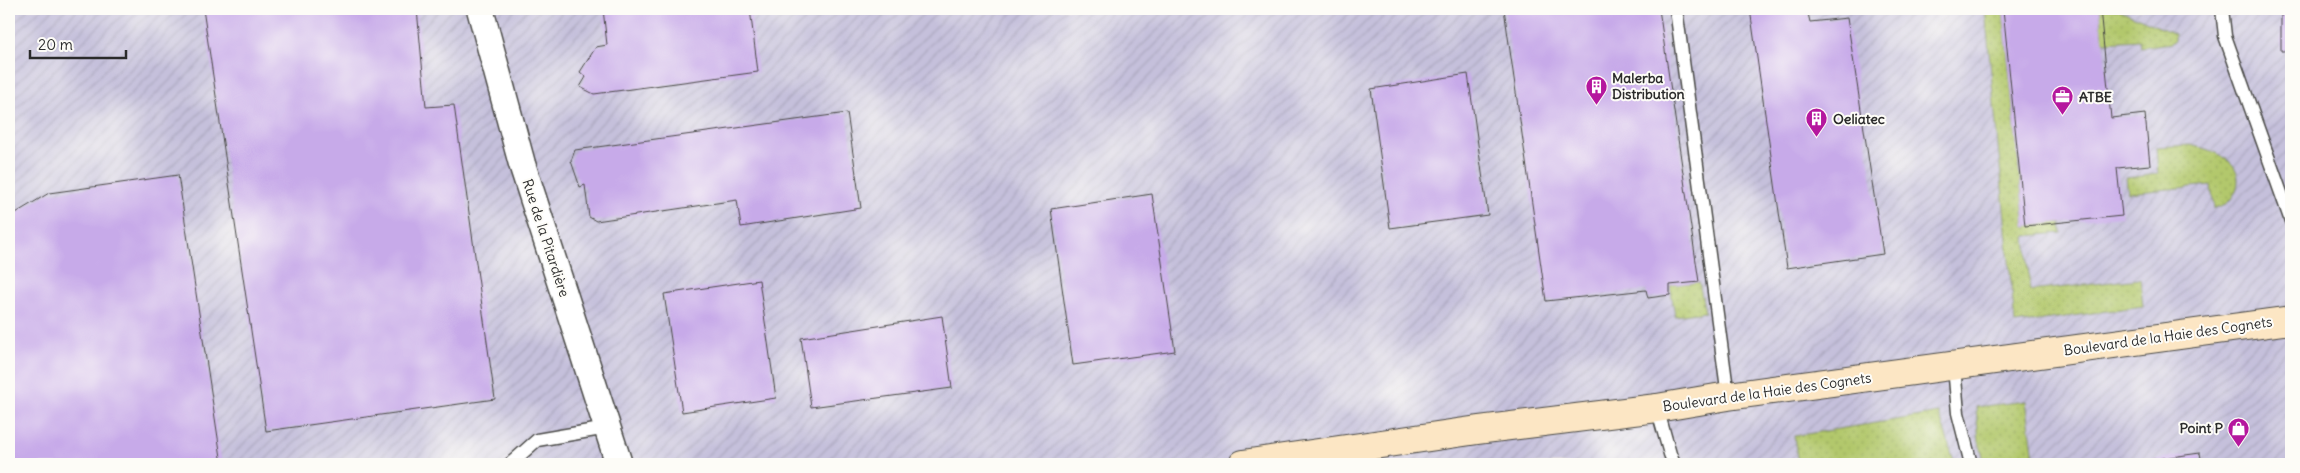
<svg xmlns="http://www.w3.org/2000/svg" width="2300" height="473" viewBox="0 0 2300 473" font-family="Delius,sans-serif">
<style>
.industrial{fill:url(#industrial-furrows)}
.grass{fill:url(#grass-dots);stroke:#6e7a4c}
.building{fill:#c7aae9}
.lines{fill:none;stroke-linecap:round;stroke-linejoin:round}
.service-casing{stroke:#494946;stroke-width:15}
.minor-casing{stroke:#494946;stroke-width:29}
.secondary-casing{stroke:#494946;stroke-width:30}
.service{stroke:#fff;stroke-width:12}
.minor{stroke:#fff;stroke-width:26}
.secondary{stroke:#fce6c4;stroke-width:28}
.labels{text-anchor:middle;stroke-width:4;stroke-linejoin:round;paint-order:stroke}
.poi-label{font-size:14px;font-weight:bold;fill:#2b2b2b;stroke:#fdfcf7;text-anchor:start}
.street-label{font-size:14px;fill:#2b2b2b;stroke:#fdfcf7}
</style>
<defs>
<pattern id="industrial-furrows" width="10" height="10" patternUnits="userSpaceOnUse" patternTransform="scale(1.25)"><rect width="10" height="10" fill="#c5c0db"/><path d="M-1 1l2-2M0 10L10 0M9 11l2-2" fill="none" stroke="#a9a5bc"/></pattern>
<pattern id="grass-dots" width="8" height="8" patternUnits="userSpaceOnUse" patternTransform="scale(1.25)"><rect width="8" height="8" fill="#b2c86c"/><path d="M2 2h.1M6 6h.1" fill="none" stroke="#99ac5e" stroke-width="1.8" stroke-linecap="round"/></pattern>
</defs>
<rect width="100%" height="100%" fill="#fdfcf7"/>
<filter id="ink" filterUnits="userSpaceOnUse"><feTurbulence type="fractalNoise" baseFrequency=".02" numOctaves="2"/><feDisplacementMap in="SourceGraphic" scale="10" xChannelSelector="R" yChannelSelector="G"/><feConvolveMatrix kernelMatrix="1 2 1 2 8 2 1 2 1" color-interpolation-filters="sRGB"/></filter>
<filter id="wash" filterUnits="userSpaceOnUse"><feTurbulence type="fractalNoise" baseFrequency=".0096" numOctaves="4" result="noise"/><feDisplacementMap in="SourceGraphic" scale="20" xChannelSelector="R" yChannelSelector="G"/><feGaussianBlur stdDeviation="1.12" result="paint"/><feColorMatrix in="noise" values="0 0 0 0 0 0 0 0 0 0 0 0 0 0 0 0 0 1.4 0 .05"/><feComposite in="paint" operator="in"/></filter>
<g filter="url(#wash)">
<rect width="100%" height="100%" fill="#f5f0de"/>
<rect class="industrial" x="9" y="9" width="2282" height="455"/>
<g class="grass">
<path d="M1985 9H2003L2025 226 2061 222 2062 233 2026 236 2030 291 2140 279 2143 306 2015 324Z"/>
<path d="M2100 9H2118L2175 34V41L2171 43 2141 47 2140 40 2103 42Z"/>
<path d="M2190 145C2203 148 2219 152 2229 161 2247 176 2236 205 2214 209L2211 185 2128 193 2126 178 2158 174 2156 147Z"/>
<path d="M1699 282 1705 312 1675 316 1670 285Z"/>
<path d="M2026 401 2035 464H1985L1979 442 1976 407Z"/>
<path d="M1939 413 1955 464H1798L1794 436Z"/>
</g>
<g id="blocks">
<g class="building">
<path d="M203 9H417L426 107 454 105 495 399 266 431Z"/>
<path d="M603 9H750L758 72 594 94 580 87 586 77 580 72 596 47 607 45Z"/>
<path d="M1504 9H1531V11L1548 9H1659L1699 282 1670 285V295L1648 298 1646 290 1546 301Z"/>
<path d="M1750 9H1807L1810 22 1847 18 1883 254 1787 268Z"/>
<path d="M2003 9H2100L2111 118 2145 114 2150 165 2117 168 2122 216 2025 226Z"/>
<path d="M2281 9 2291 10V51H2281Z"/>
<path d="M1468 74 1488 215 1390 228 1371 89Z"/>
<path d="M847 113 861 208 741 227 737 200 596 221 589 217 585 185 580 187 571 161 575 150Z"/>
<path d="M178 175 222 464H9V217L49 193Z"/>
<path d="M1152 194 1175 351 1073 365 1051 209Z"/>
<path d="M759 280 776 398 682 412 664 294Z"/>
<path d="M942 316 952 388 811 407 801 338Z"/>
<path d="M2200 453 2202 464H2127V463Z"/>
<path d="M2229 460V464H2207V463Z"/>
</g>
</g>
</g>
<g filter="url(#ink)">
<use href="#blocks" fill-opacity="0" stroke="#494946" stroke-width="1"/>
<g class="lines">
<defs>
<g id="service">
<path d="M1676 9 1728 396"/>
<path d="M2222 9 2225 36 2291 221"/>
<path d="M1954 366 1958 413 1971 464"/>
<path d="M1657 408 1670 454 1674 464"/>
<path d="M510 464 537 440 607 428"/>
</g>
<path id="minor" d="M480 9 522 164 619 464"/>
<path id="secondary" d="M1243 464 1478 430 1657 408 1728 396 2291 320"/>
</defs>
<use href="#service" class="service-casing"/>
<use href="#minor" class="minor-casing"/>
<use href="#secondary" class="secondary-casing"/>
<use href="#service" class="service"/>
<use href="#minor" class="minor"/>
<use href="#secondary" class="secondary"/>
</g>
</g>
<defs>
<symbol id="building-pin" viewBox="-11 -11 22 30"><path d="M0 17L-7.5 6A9.5 9.5 0 1 1 7.5 6Z" fill="#b5179e" stroke="#fdfcf7"/><path d="M-4-6H4V6H1V3H-1V6H-4ZM-2.5-4.3h1.7v1.8h-1.7ZM.8-4.3h1.7v1.8H.8ZM-2.5-1h1.7V.8h-1.7ZM.8-1h1.7V.8H.8Z" fill="#fff"/></symbol>
<symbol id="office-pin" viewBox="-11 -11 22 30"><path d="M0 17L-7.5 6A9.5 9.5 0 1 1 7.5 6Z" fill="#b5179e" stroke="#fdfcf7"/><path d="M-6-3h4V-5.5h4V-3h4V5H-6ZM-1-4.5V-3h2v-1.5ZM-6 0V1H6V0Z" fill="#fff"/></symbol>
<symbol id="shop-pin" viewBox="-11 -11 22 30"><path d="M0 17L-7.5 6A9.5 9.5 0 1 1 7.5 6Z" fill="#b5179e" stroke="#fdfcf7"/><path d="M-5-2.5h2.3a2.7 3.5 0 0 1 5.4 0H5L5.5 6h-11ZM-1.5-2.5h3a1.5 2.3 0 0 0-3 0Z" fill="#fff"/></symbol>
</defs>
<g fill-rule="evenodd">
<use href="#building-pin" x="1584" y="74" width="25" height="34"/>
<use href="#office-pin" x="2050" y="84" width="25" height="34"/>
<use href="#building-pin" x="1804" y="106" width="25" height="34"/>
<use href="#shop-pin" x="2226" y="416" width="25" height="34"/>
</g>
<g class="labels">
<g class="poi-label">
<text x="1612" y="83">Malerba<tspan x="1612" dy="16">Distribution</tspan></text>
<text x="2079" y="102">ATBE</text>
<text x="1833" y="124">Oeliatec</text>
<text x="2223" y="433" text-anchor="end">Point P</text>
</g>
<g class="street-label">
<text transform="translate(546 238) rotate(72)" y="5">Rue de la Pitardière</text>
<text transform="translate(2168 336) rotate(-8)" y="5">Boulevard de la Haie des Cognets</text>
<text transform="translate(1767 392) rotate(-8)" y="5">Boulevard de la Haie des Cognets</text>
</g>
</g>
<rect width="2300" height="473" fill="none" stroke="#fdfcf7" stroke-width="30"/>
<path d="M30 50v8h96v-8" fill="none" stroke="#2b2b2b" stroke-width="2.5"/>
<text x="38" y="50" font-size="15" fill="#2b2b2b" stroke="#fdfcf7" stroke-width="4" paint-order="stroke">20 m</text>
</svg>
